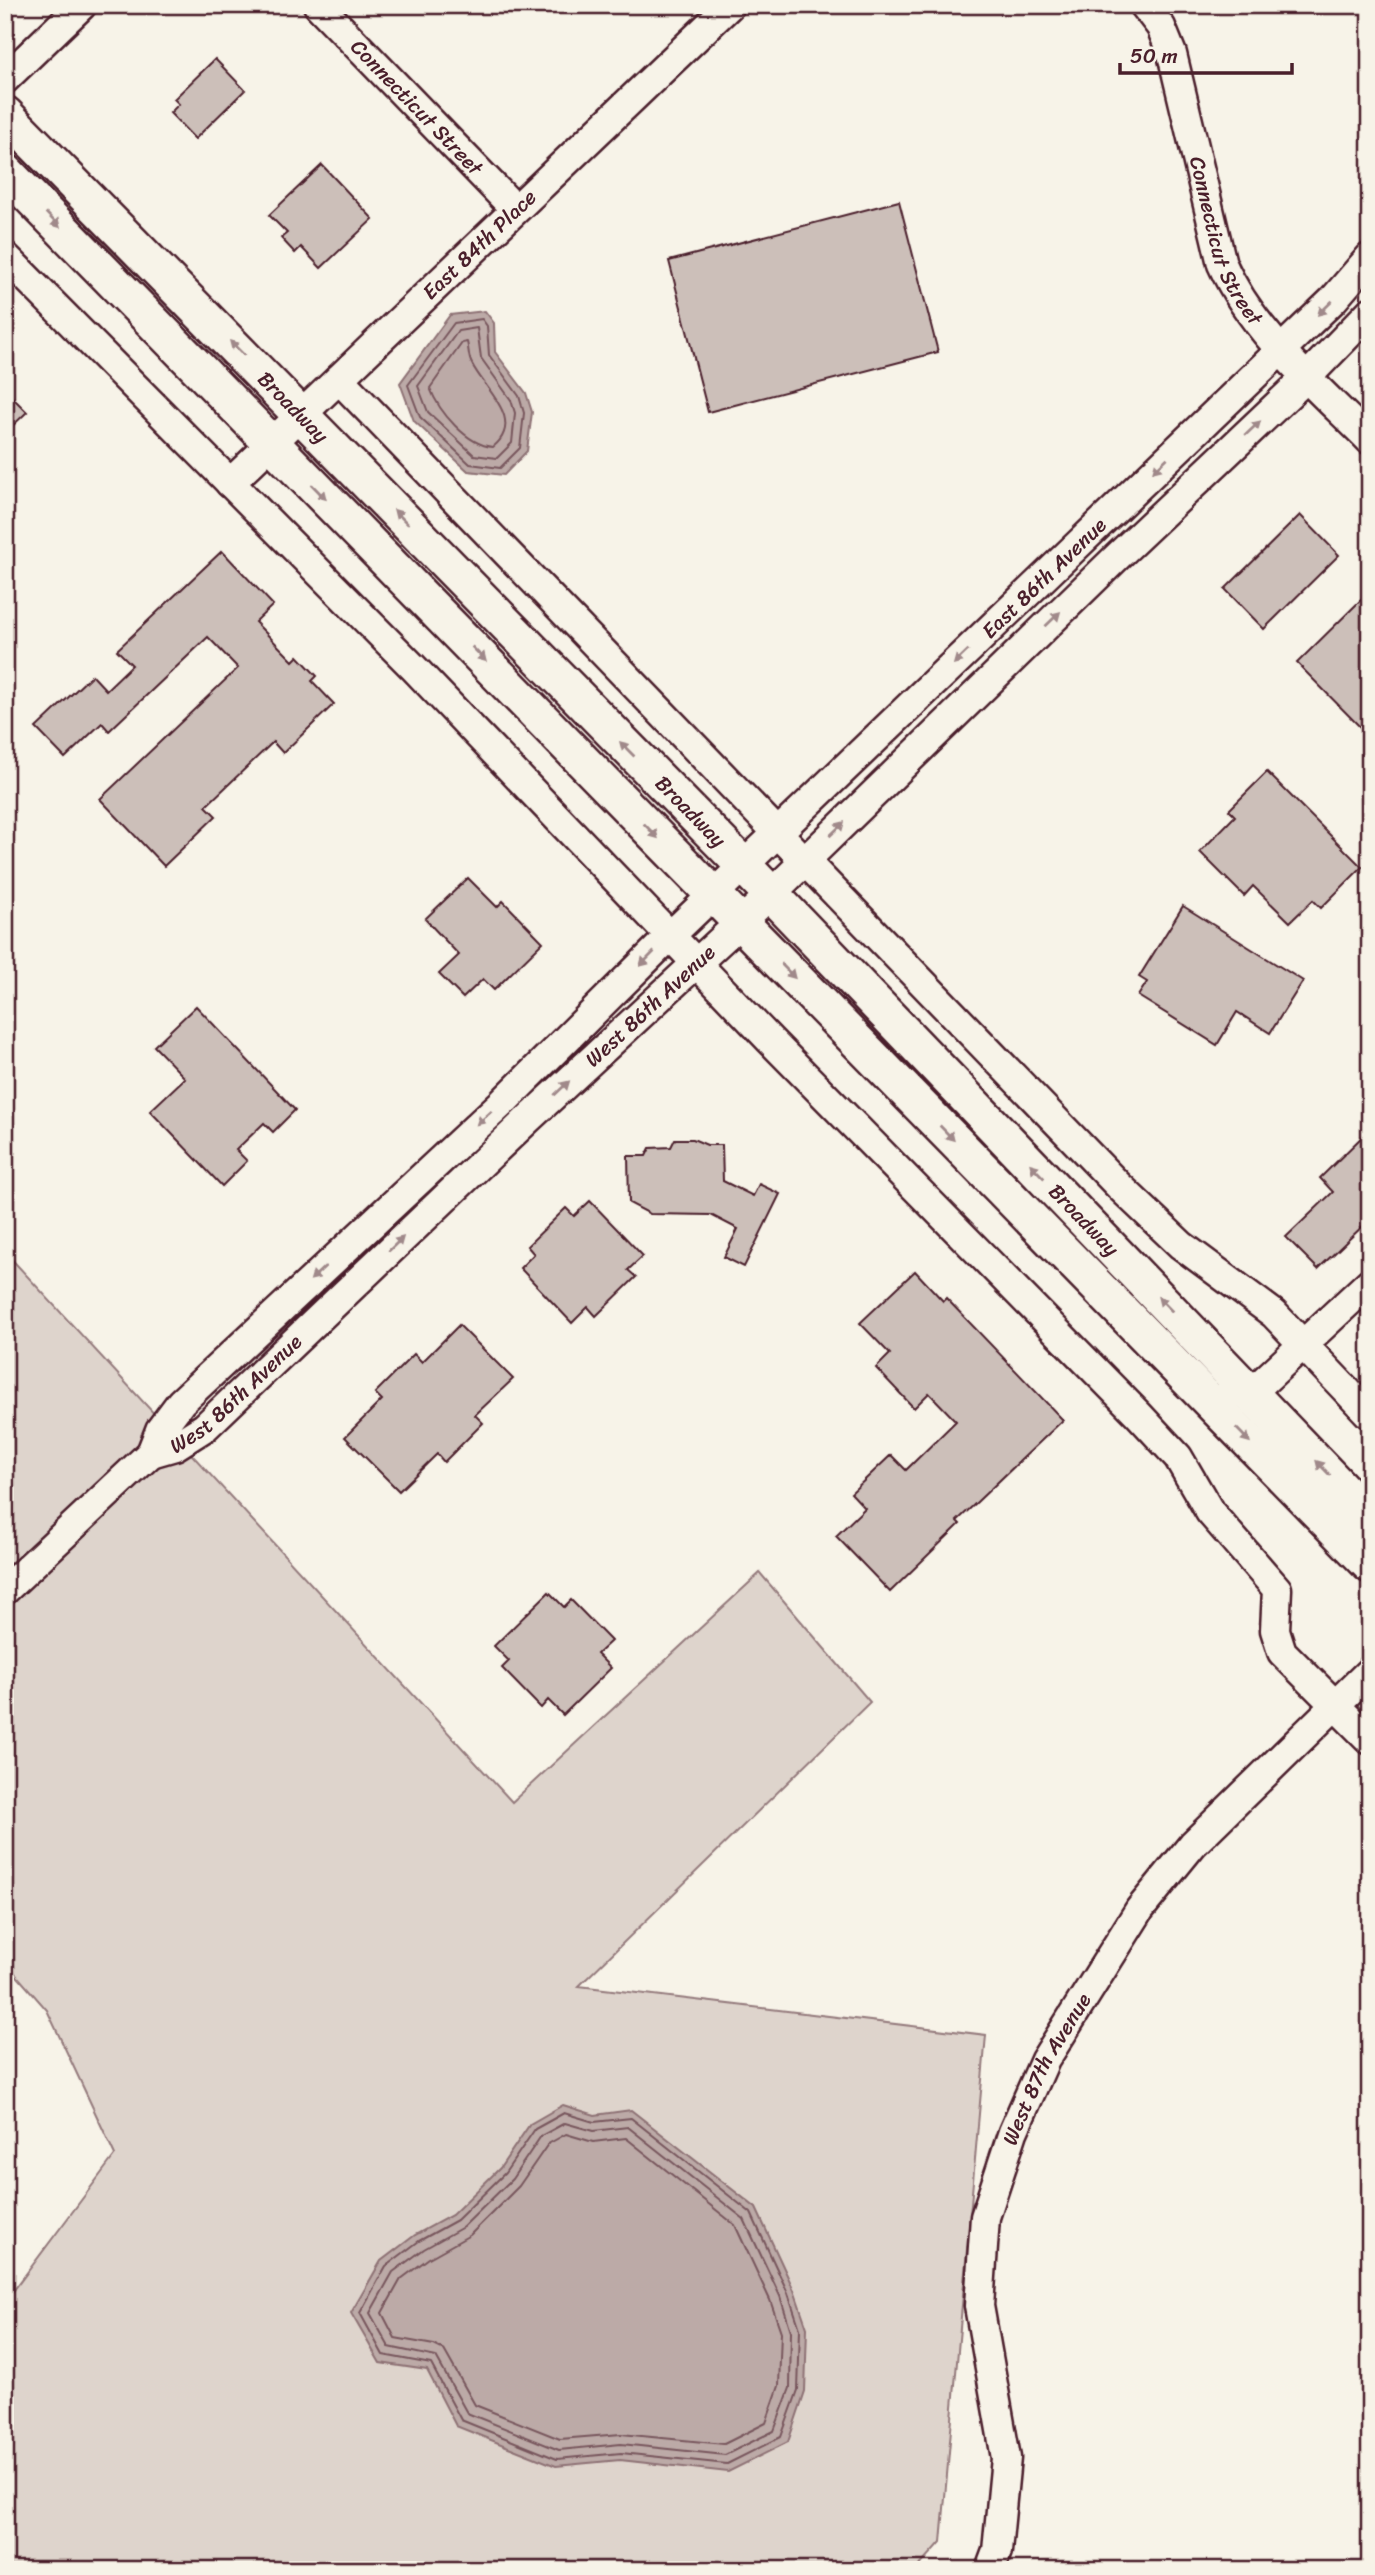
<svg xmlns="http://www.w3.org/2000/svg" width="1375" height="2575" viewBox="0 0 1375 2575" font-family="Sriracha,sans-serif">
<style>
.green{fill:#ded4cc;stroke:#947a7c;stroke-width:2}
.water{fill:#bcaaa7;stroke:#8e7275;stroke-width:2}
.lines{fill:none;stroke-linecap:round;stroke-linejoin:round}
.shore{stroke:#78575d;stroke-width:2}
.building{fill:#ccbfb9;stroke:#4a1f2b;stroke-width:2}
.minor-casing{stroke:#4a1f2b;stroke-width:33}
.major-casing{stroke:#4a1f2b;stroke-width:40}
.minor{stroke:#f7f3e8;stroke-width:28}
.major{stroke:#f7f3e8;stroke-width:35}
.oneway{fill:#a0898a}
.labels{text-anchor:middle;stroke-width:5;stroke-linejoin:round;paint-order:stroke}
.street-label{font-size:21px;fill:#4a1f2b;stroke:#f7f3e8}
</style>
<rect width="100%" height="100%" fill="#f7f3e8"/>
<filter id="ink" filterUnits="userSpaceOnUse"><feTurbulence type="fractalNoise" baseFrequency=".0143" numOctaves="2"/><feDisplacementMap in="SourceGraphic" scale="14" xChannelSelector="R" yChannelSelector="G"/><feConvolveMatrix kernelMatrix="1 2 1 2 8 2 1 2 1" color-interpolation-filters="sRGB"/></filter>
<g filter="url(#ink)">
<path class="green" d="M5 1252 512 1802 760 1573 870 1702 579 1986 986 2035 941 2542 916 2570H5V2302L115 2155 47 2010 5 1962Z"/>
<g class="water">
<path d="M485 311 494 323 495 352 526 393 532 412 527 451 504 475 468 471 414 421 400 383 450 315Z"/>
<path d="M563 2105 595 2115 631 2110 756 2208 794 2290 807 2328 805 2391 788 2442 728 2472 620 2460 556 2466 456 2426 427 2370 380 2363 351 2313 381 2261 415 2235 452 2215 500 2168 530 2124Z"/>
</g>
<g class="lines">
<g class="shore">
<path d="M482 319 487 326 489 355 519 396 524 413 520 448 500 468 470 464 420 417 408 385 454 323Z"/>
<path d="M477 328 481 358 511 400 515 413 512 443 497 458 474 455 428 412 418 386 458 331Z"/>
<path d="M467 342C469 349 468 357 472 364 484 389 526 420 493 447 467 445 439 412 430 388L462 343Z"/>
<path d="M564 2113 594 2122 631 2118 751 2213 788 2293 800 2329 798 2390 781 2437 727 2464 621 2453 557 2459 461 2420 431 2364 383 2355 360 2313 386 2266 419 2241 457 2220 505 2173 535 2129Z"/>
<path d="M565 2123 593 2131 628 2127 744 2219 780 2296 791 2331 790 2388 774 2431 725 2455 621 2444 559 2450 467 2413 436 2357 389 2347 370 2313 393 2272 424 2249 463 2227 512 2179 541 2136Z"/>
<path d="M566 2134 593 2142 626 2138 735 2225 770 2300 781 2332 779 2386 766 2423 724 2444 621 2434 560 2439 475 2405 444 2350 434 2345 395 2338 382 2313 401 2279 429 2258 470 2235 519 2186 548 2144Z"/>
</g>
</g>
<g class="building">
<path d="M215 59 245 90 195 139 170 113 179 104 174 99Z"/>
<path d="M322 165 373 219 321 268 301 247 295 253 281 238 287 233 269 215Z"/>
<path d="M899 201 938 352 708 412 669 261Z"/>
<path d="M5 390 27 412 5 433Z"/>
<path d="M1300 515 1339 555 1264 629 1225 589Z"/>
<path d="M222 551 273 605 255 622 293 661 298 656 317 676 312 681 334 704 283 753 273 742 206 806 216 816 164 866 100 799 238 668 208 637 109 731 102 723 65 758 36 728 92 675 106 690 132 665 117 650Z"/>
<path d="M1370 591V737L1297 663Z"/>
<path d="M1267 772 1362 867 1321 908 1313 900 1290 922 1253 886 1244 896 1200 852 1235 816 1229 810Z"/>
<path d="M468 878 497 907 503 901 543 942 494 990 483 979 463 998 439 974 459 955 425 919Z"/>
<path d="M1183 906 1303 981 1270 1033 1237 1012 1217 1045 1138 996 1147 982 1139 977Z"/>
<path d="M196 1006 295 1110 273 1132 264 1123 236 1150 247 1161 222 1186 150 1111 185 1078 154 1046Z"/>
<path d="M1370 1129V1219L1318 1269 1286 1237 1333 1192 1320 1178Z"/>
<path d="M675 1139H693L707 1145H722L723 1181 753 1196 759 1184 780 1194 744 1267 724 1257 738 1229 711 1215 650 1214 629 1203 628 1156H646L650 1148 671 1147Z"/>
<path d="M590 1201 643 1256 628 1270 636 1277 596 1316 588 1307 572 1323 520 1268 534 1254 527 1246 566 1208 574 1216Z"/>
<path d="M915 1271 943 1301 946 1298 1063 1420 957 1521 960 1524 890 1592 836 1536 865 1508 851 1493 891 1455 906 1470 956 1421 929 1393 914 1408 876 1368 890 1354 860 1323Z"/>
<path d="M459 1325 513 1379 475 1415 483 1423 444 1462 437 1454 399 1491 345 1437 382 1400 375 1393 414 1354 422 1362Z"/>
<path d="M549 1592 564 1607 571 1600 611 1641 597 1654 611 1668 563 1715 548 1700 541 1708 502 1668 509 1661 494 1646Z"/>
</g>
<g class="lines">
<defs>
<g id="minor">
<path id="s1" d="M318 5 515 209"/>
<path id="s2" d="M1144 5 1161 27 1172 54 1222 264C1253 333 1317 387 1370 440"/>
<path d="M5 79 82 5"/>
<path d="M5 256 414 668 770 1040 1138 1414 1178 1457 1210 1512 1277 1589 1275 1630 1282 1652 1370 1740"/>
<path id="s3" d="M1370 257 1333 300 671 935 503 1102 181 1402 160 1430 151 1453 175 1446 205 1427 528 1119 771 894 1117 557 1307 377 1370 312"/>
<path d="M339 379 1119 1186 1181 1245 1274 1314 1370 1415"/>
<path id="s4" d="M230 483 730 5"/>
<path d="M1230 1392 1251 1393 1370 1282"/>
<path d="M5 1590 151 1453"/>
<path id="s5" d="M990 2570 997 2551 1006 2458 979 2306 985 2217 1013 2132 1045 2060 1140 1909 1193 1844 1370 1671"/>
</g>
<g id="major">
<path id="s6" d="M5 114 745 867 1370 1518"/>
<path d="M5 171 1370 1565"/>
</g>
</defs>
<use href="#minor" class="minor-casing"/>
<use href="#major" class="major-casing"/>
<use href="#minor" class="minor"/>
<use href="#major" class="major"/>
</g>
<defs><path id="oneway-solid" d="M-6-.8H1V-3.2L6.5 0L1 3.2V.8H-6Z" transform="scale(1.75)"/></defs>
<g class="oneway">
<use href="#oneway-solid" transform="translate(53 220) rotate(46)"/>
<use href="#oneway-solid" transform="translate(1325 308) rotate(136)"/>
<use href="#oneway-solid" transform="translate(237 348) rotate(-135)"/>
<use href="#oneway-solid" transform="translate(1253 428) rotate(-43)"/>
<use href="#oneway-solid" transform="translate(1160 465) rotate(136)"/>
<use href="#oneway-solid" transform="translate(319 492) rotate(46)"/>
<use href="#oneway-solid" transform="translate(401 517) rotate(-134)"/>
<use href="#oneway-solid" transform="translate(1053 619) rotate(-44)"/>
<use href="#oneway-solid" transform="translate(479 654) rotate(46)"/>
<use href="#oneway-solid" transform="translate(961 657) rotate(136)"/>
<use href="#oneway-solid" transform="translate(627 749) rotate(-135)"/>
<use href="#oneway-solid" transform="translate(837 829) rotate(-44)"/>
<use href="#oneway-solid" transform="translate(651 831) rotate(46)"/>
<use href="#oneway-solid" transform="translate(647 959) rotate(135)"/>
<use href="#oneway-solid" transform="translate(788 971) rotate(46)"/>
<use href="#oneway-solid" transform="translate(562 1088) rotate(-43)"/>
<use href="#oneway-solid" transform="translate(484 1118) rotate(138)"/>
<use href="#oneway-solid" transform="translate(947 1133) rotate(46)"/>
<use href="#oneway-solid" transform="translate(1037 1171) rotate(-134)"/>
<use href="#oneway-solid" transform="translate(396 1244) rotate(-44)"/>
<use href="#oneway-solid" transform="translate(318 1273) rotate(137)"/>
<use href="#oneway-solid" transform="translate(1165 1304) rotate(-134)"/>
<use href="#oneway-solid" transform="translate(1243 1435) rotate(46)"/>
<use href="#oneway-solid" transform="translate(1323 1468) rotate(-134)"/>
</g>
</g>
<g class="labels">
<g class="street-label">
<text dy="7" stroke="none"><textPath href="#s1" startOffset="142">Connecticut Street</textPath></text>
<text dy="7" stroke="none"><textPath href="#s2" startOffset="252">Connecticut Street</textPath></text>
<text dy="7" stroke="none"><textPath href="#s4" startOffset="345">East 84th Place</textPath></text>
<text dy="7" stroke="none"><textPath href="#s6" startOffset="411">Broadway</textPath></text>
<text transform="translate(1044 578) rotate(-44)" y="7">East 86th Avenue</text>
<text dy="7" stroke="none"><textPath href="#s6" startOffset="978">Broadway</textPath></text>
<text dy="7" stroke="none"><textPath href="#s3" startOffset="2384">West 86th Avenue</textPath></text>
<text dy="7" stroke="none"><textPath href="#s6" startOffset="1545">Broadway</textPath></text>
<text dy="7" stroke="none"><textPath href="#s3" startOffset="1816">West 86th Avenue</textPath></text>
<text dy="7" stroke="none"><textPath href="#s5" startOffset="518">West 87th Avenue</textPath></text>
</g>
</g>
<rect width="1375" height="2575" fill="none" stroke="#f7f3e8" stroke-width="28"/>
<rect x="14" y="14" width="1347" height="2547" fill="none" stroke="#4a1f2b" stroke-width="2.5" filter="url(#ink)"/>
<path d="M1120 63v10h172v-10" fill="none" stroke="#4a1f2b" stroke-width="3.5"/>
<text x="1130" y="63" font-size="21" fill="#4a1f2b" stroke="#f7f3e8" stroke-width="5" paint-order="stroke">50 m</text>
</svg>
